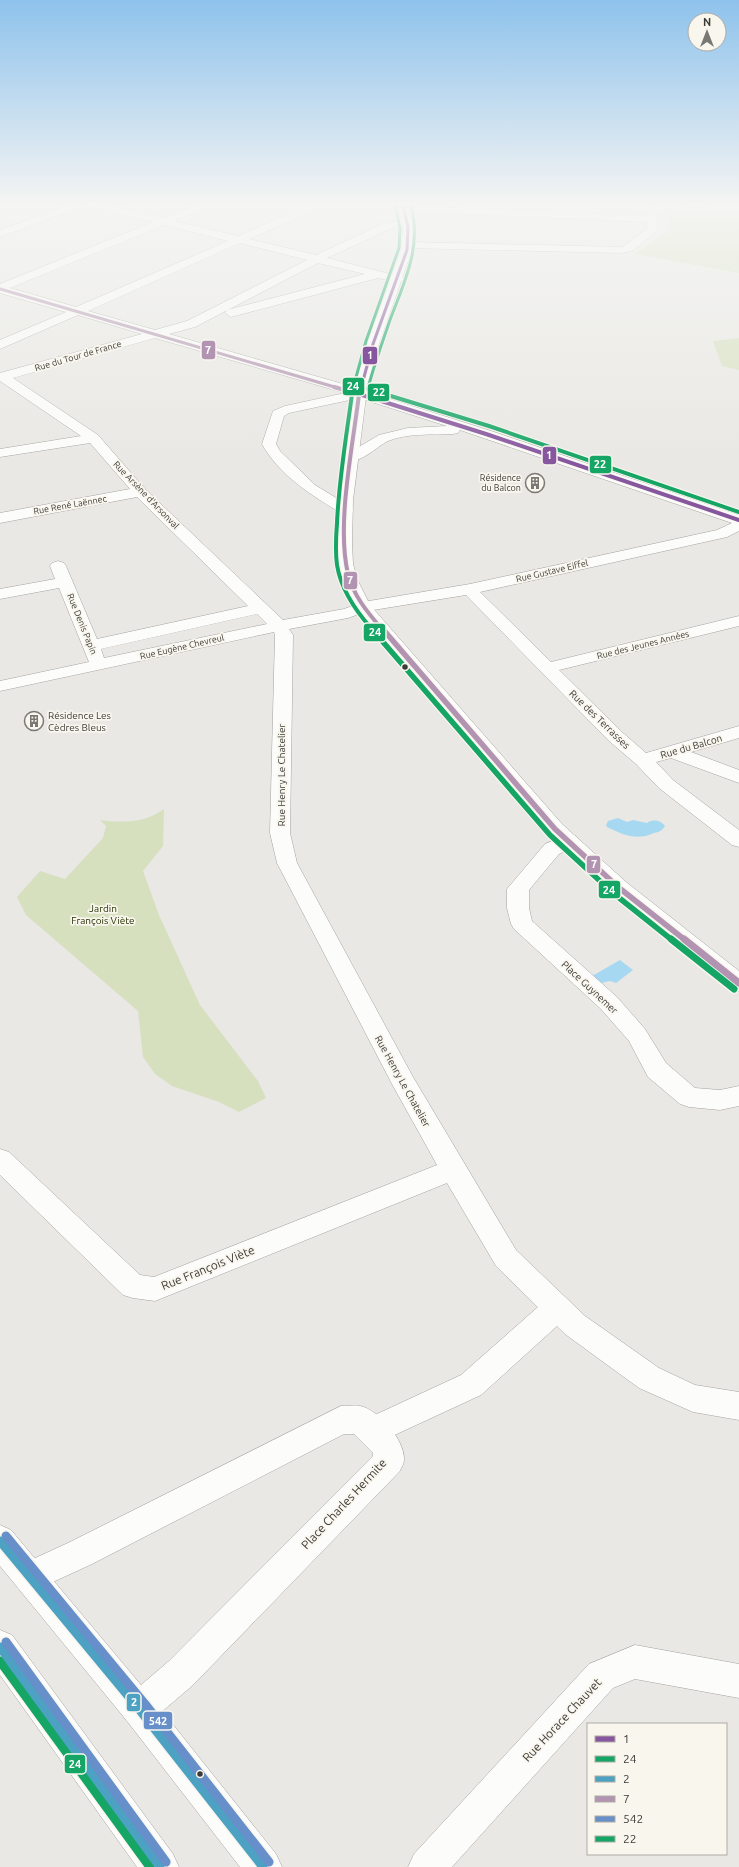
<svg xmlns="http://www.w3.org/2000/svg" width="739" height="1867" viewBox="0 0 739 1867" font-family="Ubuntu,sans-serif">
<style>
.green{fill:#d6e0bf}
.water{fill:#a7d8f2}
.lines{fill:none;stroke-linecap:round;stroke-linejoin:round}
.pedestrian-casing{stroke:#a4a3a0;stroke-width:1}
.minor-casing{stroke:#a4a3a0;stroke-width:1}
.tertiary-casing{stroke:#a4a3a0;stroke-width:1}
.secondary-casing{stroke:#a4a3a0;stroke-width:1}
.pedestrian{fill:#fcfcfb;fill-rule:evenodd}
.minor{fill:#fcfcfb;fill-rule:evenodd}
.tertiary{fill:#fcfcfb;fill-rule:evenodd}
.secondary{fill:#fcfcfb;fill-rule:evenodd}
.bus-1-far1-casing{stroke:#f9f6ee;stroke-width:4.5}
.bus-1-casing{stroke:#f9f6ee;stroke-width:6}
.bus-2-far4-casing{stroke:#f9f6ee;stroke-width:4.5}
.bus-2-far3-casing{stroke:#f9f6ee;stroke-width:6}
.bus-2-far2-casing{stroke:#f9f6ee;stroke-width:8}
.bus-2-far1-casing{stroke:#f9f6ee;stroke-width:10}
.bus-2-casing{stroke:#f9f6ee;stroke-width:12}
.bus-3-casing{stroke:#f9f6ee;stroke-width:12}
.bus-4-far3-casing{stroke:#f9f6ee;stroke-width:4.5}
.bus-4-far2-casing{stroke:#f9f6ee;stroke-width:6}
.bus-4-far1-casing{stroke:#f9f6ee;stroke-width:8}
.bus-4-casing{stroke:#f9f6ee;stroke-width:10}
.bus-5-casing{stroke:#f9f6ee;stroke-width:12}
.bus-6-far1-casing{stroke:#f9f6ee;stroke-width:4.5}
.bus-6-casing{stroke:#f9f6ee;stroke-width:6}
.bus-1-far1{stroke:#86569e;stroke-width:3}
.bus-1{stroke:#86569e;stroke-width:4}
.bus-2-far4{stroke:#15a565;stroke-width:3}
.bus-2-far3{stroke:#15a565;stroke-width:4}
.bus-2-far2{stroke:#15a565;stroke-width:5.5}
.bus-2-far1{stroke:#15a565;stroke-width:7}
.bus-2{stroke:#15a565;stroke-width:9}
.bus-3{stroke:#4da2c3;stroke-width:9}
.bus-4-far3{stroke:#b294b2;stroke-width:3}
.bus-4-far2{stroke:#b294b2;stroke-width:4}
.bus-4-far1{stroke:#b294b2;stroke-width:5.5}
.bus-4{stroke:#b294b2;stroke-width:7}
.bus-5{stroke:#678fca;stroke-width:9}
.bus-6-far1{stroke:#15a565;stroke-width:3}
.bus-6{stroke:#15a565;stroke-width:4}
.bus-dot{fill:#3c3b38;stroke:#f9f6ee;stroke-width:1.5}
.labels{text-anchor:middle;stroke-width:3.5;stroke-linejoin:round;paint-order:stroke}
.far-street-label{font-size:9px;fill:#3c3b38;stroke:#f9f6ee}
.far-poi-label{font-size:9px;fill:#3c3b38;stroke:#f9f6ee;text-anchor:end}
.poi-label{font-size:10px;fill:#3c3b38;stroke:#f9f6ee;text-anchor:start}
.street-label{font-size:10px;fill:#3c3b38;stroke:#f9f6ee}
.park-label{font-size:10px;fill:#243000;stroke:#f9f6ee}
.near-street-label{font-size:12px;fill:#3c3b38;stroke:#f9f6ee}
.line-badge{stroke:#f9f6ee;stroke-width:1.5}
.badge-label{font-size:11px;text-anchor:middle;font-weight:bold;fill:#fff}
</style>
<rect width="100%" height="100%" fill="#e9e8e4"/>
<g class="green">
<path d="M697 205 739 213V273L634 254 669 231V214L686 206Z"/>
<path d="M739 338V370L722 366 713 341Z"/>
<path d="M164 809 163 846 143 871 159 915 200 1005 258 1081 266 1098 239 1112 219 1102 172 1086 155 1074 143 1057 138 1011 26 915 17 897 40 871 65 879 103 838 106 826 100 820C122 823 145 823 164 809Z"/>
</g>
<g class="water">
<path d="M618 818 627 822 633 820 647 823C653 819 660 820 665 826 662 831 659 832 654 833 636 841 624 835 607 827L606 825 608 821Z"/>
<path d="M620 960 633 970 616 983 610 981 601 983 592 976Z"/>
</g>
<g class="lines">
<defs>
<path id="pedestrian" d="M557 1296 567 1299 571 1308 567 1317 481 1395 373 1445 362 1441 358 1431 362 1421 461 1375 547 1299Z"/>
<g id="minor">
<path d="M80 202H96L163 218 203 202H216L215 204 174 221 238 236 317 202H330L329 204 249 239 316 255 383 224 408 219 412 220 413 222 412 224 390 229 327 258 402 277 404 279 402 281 398 282 378 278 231 317 225 313 227 310 365 274 318 263 195 327 169 334 343 384 491 431 739 515V531L727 537 480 592 551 662 739 616V626L559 670 623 733 646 753 739 726V738L691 752 739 770V783L671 758 656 762 673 780 739 830V847L732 845 659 788 636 764 609 741 466 595 367 611 348 618 289 629 293 635 290 833 297 863 413 1077 516 1250 585 1316 659 1368 695 1385 739 1392V1420L693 1412 639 1388 565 1334 496 1266 447 1183 155 1301 133 1298 123 1295 0 1175V1149L9 1152 140 1275 154 1277 437 1165 392 1084 277 863 270 833 275 635 274 632 0 691V681L89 662 59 588 0 599V589L55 579 50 566 52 563 58 561 64 563 66 566 97 639 248 606 137 497 0 523V513L130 489 90 443 0 457V449L81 436 0 381V373L142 334 78 315 0 349V340L66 312 0 293V284L153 222 81 204ZM164 225 228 241 76 307 10 288ZM240 243 307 260 187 321 155 330 88 311ZM155 338 345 393 285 406 273 411 262 444C279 475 311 495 341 513L346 515 351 513 354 510 351 507 315 485 280 451 276 444 284 416 289 413 359 398 447 426 408 428 379 435 347 454 345 457 347 460C361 464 376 447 388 441 407 433 432 435 453 434L458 433 460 430 732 523 717 530 470 584 363 602 344 609 283 620 145 489 98 435 13 378ZM257 614 267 624 104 658 101 649Z"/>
<path d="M664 202H675L657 215V230L656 232 632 251 622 253 408 248 403 245 408 242 622 247 647 229V222L402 211 401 209 402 207 406 206 647 216 648 212Z"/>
<path d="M705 202H726L739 204V210L710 205Z"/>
<path d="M569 834 576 836 579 841 576 846 559 854 529 890V908L532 921 617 997 645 1029 666 1063 695 1088 720 1090 739 1086V1106L720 1110 689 1107 680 1104 648 1077 629 1041 601 1009 514 929 511 924 507 908V889L545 844Z"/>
<path d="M341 1406C347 1406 354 1405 360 1406 379 1410 405 1440 404 1460 404 1464 401 1468 400 1471L193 1685 151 1721 139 1726 127 1721 122 1709 127 1697 169 1661 373 1456V1453L354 1434H344L92 1564 29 1593 18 1588 13 1577 18 1566 70 1542Z"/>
<path d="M635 1645 739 1664V1698L635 1679 613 1688 452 1867H408L414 1854 589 1664Z"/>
</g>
<path id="tertiary" d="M397 202H407L414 227 412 250 379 344 368 381 353 500 352 543 353 564 358 581 370 605 562 824 626 882 739 971V991L731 989 610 892 548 834 357 611 344 586 337 564 336 543 338 500 355 381 367 344 401 250 403 227Z"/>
<g id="secondary">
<path d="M77 202H90L89 204 0 237V230Z"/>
<path d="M0 1525 11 1530 151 1697 276 1854 282 1867H240L127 1721 0 1566Z"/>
<path d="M0 1630 12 1635 173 1854 179 1867H137L0 1675Z"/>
</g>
</defs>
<use href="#pedestrian" class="pedestrian-casing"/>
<use href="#minor" class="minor-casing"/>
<use href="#tertiary" class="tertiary-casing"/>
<use href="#secondary" class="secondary-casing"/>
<use href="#pedestrian" class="pedestrian"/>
<use href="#minor" class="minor"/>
<use href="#tertiary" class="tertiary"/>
<use href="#secondary" class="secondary"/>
<defs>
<path id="bus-1-far1" d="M361 388 373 344 407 250 408 227 402 202"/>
<g id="bus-1">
<path d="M359 394 486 434 739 520"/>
<path d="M359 394 361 387"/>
</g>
<path id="bus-2-far4" d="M353 388 366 341 399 248 400 228 395 205"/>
<path id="bus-2-far3" d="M353 387C347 432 339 477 337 523 336 536 335 551 337 565 341 590 355 610 371 628"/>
<path id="bus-2-far2" d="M370 627 550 835 613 893 672 940"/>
<path id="bus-2-far1" d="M671 939 734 989"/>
<path id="bus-2" d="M0 1661 150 1867"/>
<g id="bus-3">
<path d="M0 1541 139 1709 263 1867"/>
<path d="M0 1647 160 1867"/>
</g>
<path id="bus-4-far3" d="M0 289 338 388"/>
<g id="bus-4-far2">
<path d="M334 387 359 394"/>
<path d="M359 394C353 446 336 524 348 574 353 595 368 613 381 628"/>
</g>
<path id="bus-4-far1" d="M381 627 555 829 618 887 685 940"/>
<path id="bus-4" d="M684 939 739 983"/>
<g id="bus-5">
<path d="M6 1536 145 1704 269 1862"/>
<path d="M6 1642 166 1862"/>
</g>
<path id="bus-6-far1" d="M368 388C374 365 382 343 390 320 405 280 423 246 410 202"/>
<path id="bus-6" d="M369 387 368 389 489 426 739 512"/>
</defs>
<use href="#bus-1-far1" class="bus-1-far1-casing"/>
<use href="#bus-1" class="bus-1-casing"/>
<use href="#bus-2-far4" class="bus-2-far4-casing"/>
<use href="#bus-2-far3" class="bus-2-far3-casing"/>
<use href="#bus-2-far2" class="bus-2-far2-casing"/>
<use href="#bus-2-far1" class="bus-2-far1-casing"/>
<use href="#bus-2" class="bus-2-casing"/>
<use href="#bus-3" class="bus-3-casing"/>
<use href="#bus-4-far3" class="bus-4-far3-casing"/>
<use href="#bus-4-far2" class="bus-4-far2-casing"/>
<use href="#bus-4-far1" class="bus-4-far1-casing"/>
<use href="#bus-4" class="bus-4-casing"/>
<use href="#bus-5" class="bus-5-casing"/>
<use href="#bus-6-far1" class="bus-6-far1-casing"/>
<use href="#bus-6" class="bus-6-casing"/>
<use href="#bus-1-far1" class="bus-1-far1"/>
<use href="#bus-1" class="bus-1"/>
<use href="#bus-2-far4" class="bus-2-far4"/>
<use href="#bus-2-far3" class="bus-2-far3"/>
<use href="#bus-2-far2" class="bus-2-far2"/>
<use href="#bus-2-far1" class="bus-2-far1"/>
<use href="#bus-2" class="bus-2"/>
<use href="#bus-3" class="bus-3"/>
<use href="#bus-4-far3" class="bus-4-far3"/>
<use href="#bus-4-far2" class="bus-4-far2"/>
<use href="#bus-4-far1" class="bus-4-far1"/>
<use href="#bus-4" class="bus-4"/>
<use href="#bus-5" class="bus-5"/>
<use href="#bus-6-far1" class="bus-6-far1"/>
<use href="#bus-6" class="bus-6"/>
</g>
<linearGradient id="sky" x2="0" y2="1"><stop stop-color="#8ec2ec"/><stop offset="0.44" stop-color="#f5f5f3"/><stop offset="1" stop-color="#f5f5f3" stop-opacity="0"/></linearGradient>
<rect width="739" height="463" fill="url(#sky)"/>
<defs>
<symbol id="building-ring" viewBox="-11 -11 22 22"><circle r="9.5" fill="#f9f6ee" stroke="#797874" stroke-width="1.5"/><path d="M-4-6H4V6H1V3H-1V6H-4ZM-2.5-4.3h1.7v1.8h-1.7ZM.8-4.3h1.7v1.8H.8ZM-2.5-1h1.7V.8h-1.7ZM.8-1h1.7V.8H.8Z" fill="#797874"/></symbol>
</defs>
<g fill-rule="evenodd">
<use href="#building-ring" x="524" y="472" width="22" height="22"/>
<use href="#building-ring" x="23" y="710" width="22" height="22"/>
</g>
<g class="bus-dot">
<circle cx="405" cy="667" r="3.5"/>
<circle cx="200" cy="1774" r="3.5"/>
</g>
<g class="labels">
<g class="far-street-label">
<text transform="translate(78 356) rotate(-16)" y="3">Rue du Tour de France</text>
<text transform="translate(146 495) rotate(46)" y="3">Rue Arsène d'Arsonval</text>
<text transform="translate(70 505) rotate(-10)" y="3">Rue René Laënnec</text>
<text transform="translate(552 571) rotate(-13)" y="3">Rue Gustave Eiffel</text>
<text transform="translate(82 624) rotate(68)" y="3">Rue Denis Papin</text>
<text transform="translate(643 645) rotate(-14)" y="3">Rue des Jeunes Années</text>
<text transform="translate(182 647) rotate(-13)" y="3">Rue Eugène Chevreul</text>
</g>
<g class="far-poi-label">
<text x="521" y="481">Résidence<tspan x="521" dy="10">du Balcon</tspan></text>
</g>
<g class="poi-label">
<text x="48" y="719">Résidence Les<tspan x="48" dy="12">Cèdres Bleus</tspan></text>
</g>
<g class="street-label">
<text transform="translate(600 719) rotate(44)" y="4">Rue des Terrasses</text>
<text transform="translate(691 746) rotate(-16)" y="4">Rue du Balcon</text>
<text transform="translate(281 775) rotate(-90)" y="4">Rue Henry Le Chatelier</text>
<text transform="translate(590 987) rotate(43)" y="4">Place Guynemer</text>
<text transform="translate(403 1081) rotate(61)" y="4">Rue Henry Le Chatelier</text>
</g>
<g class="park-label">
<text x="103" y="912">Jardin<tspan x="103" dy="12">François Viète</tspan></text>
</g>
<g class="near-street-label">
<text transform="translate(208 1268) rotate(-22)" y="4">Rue François Viète</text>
<text transform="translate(344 1504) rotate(-47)" y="4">Place Charles Hermite</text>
<text transform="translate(562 1720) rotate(-47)" y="4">Rue Horace Chauvet</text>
</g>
</g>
<g class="line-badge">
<rect x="201" y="340" width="15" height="20" rx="4" fill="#b294b2"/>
<rect x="362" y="346" width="16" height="19" rx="4" fill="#86569e"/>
<rect x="342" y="377" width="23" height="19" rx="4" fill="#15a565"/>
<rect x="367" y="383" width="23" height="19" rx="4" fill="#15a565"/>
<rect x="542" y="446" width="15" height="19" rx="4" fill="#86569e"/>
<rect x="589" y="455" width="23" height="19" rx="4" fill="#15a565"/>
<rect x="343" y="571" width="15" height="19" rx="4" fill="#b294b2"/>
<rect x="363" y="623" width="23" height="19" rx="4" fill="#15a565"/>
<rect x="586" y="855" width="15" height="19" rx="4" fill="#b294b2"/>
<rect x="598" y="880" width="23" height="19" rx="4" fill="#15a565"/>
<rect x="126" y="1693" width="15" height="19" rx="4" fill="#4da2c3"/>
<rect x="143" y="1711" width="30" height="19" rx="4" fill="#678fca"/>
<rect x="64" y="1754" width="22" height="20" rx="4" fill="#15a565"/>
</g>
<g class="badge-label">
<text x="208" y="354">7</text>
<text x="370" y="359">1</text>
<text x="353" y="390">24</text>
<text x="379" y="396">22</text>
<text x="549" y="459">1</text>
<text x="600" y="468">22</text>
<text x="350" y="584">7</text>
<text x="375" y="636">24</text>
<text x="594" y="868">7</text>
<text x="609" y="894">24</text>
<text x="134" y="1706">2</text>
<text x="158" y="1725">542</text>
<text x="75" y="1768">24</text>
</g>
<rect x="587" y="1723" width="140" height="132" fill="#f9f6ee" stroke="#adaba5"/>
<rect x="595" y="1736" width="20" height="6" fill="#86569e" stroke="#adaba5"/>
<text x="623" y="1743" font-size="12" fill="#3c3b38">1</text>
<rect x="595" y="1756" width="20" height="6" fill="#15a565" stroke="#adaba5"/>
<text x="623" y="1763" font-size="12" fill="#3c3b38">24</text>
<rect x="595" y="1776" width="20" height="6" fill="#4da2c3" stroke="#adaba5"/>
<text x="623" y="1783" font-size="12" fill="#3c3b38">2</text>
<rect x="595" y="1796" width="20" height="6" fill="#b294b2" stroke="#adaba5"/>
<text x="623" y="1803" font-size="12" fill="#3c3b38">7</text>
<rect x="595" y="1816" width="20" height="6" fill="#678fca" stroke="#adaba5"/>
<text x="623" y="1823" font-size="12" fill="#3c3b38">542</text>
<rect x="595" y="1836" width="20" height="6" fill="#15a565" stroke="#adaba5"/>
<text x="623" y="1843" font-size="12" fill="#3c3b38">22</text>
<g transform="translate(707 32)"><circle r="19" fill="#f9f6ee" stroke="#adaba5"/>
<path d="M0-3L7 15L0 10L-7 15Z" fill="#797874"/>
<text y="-6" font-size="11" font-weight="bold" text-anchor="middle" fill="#3c3b38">N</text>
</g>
</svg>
